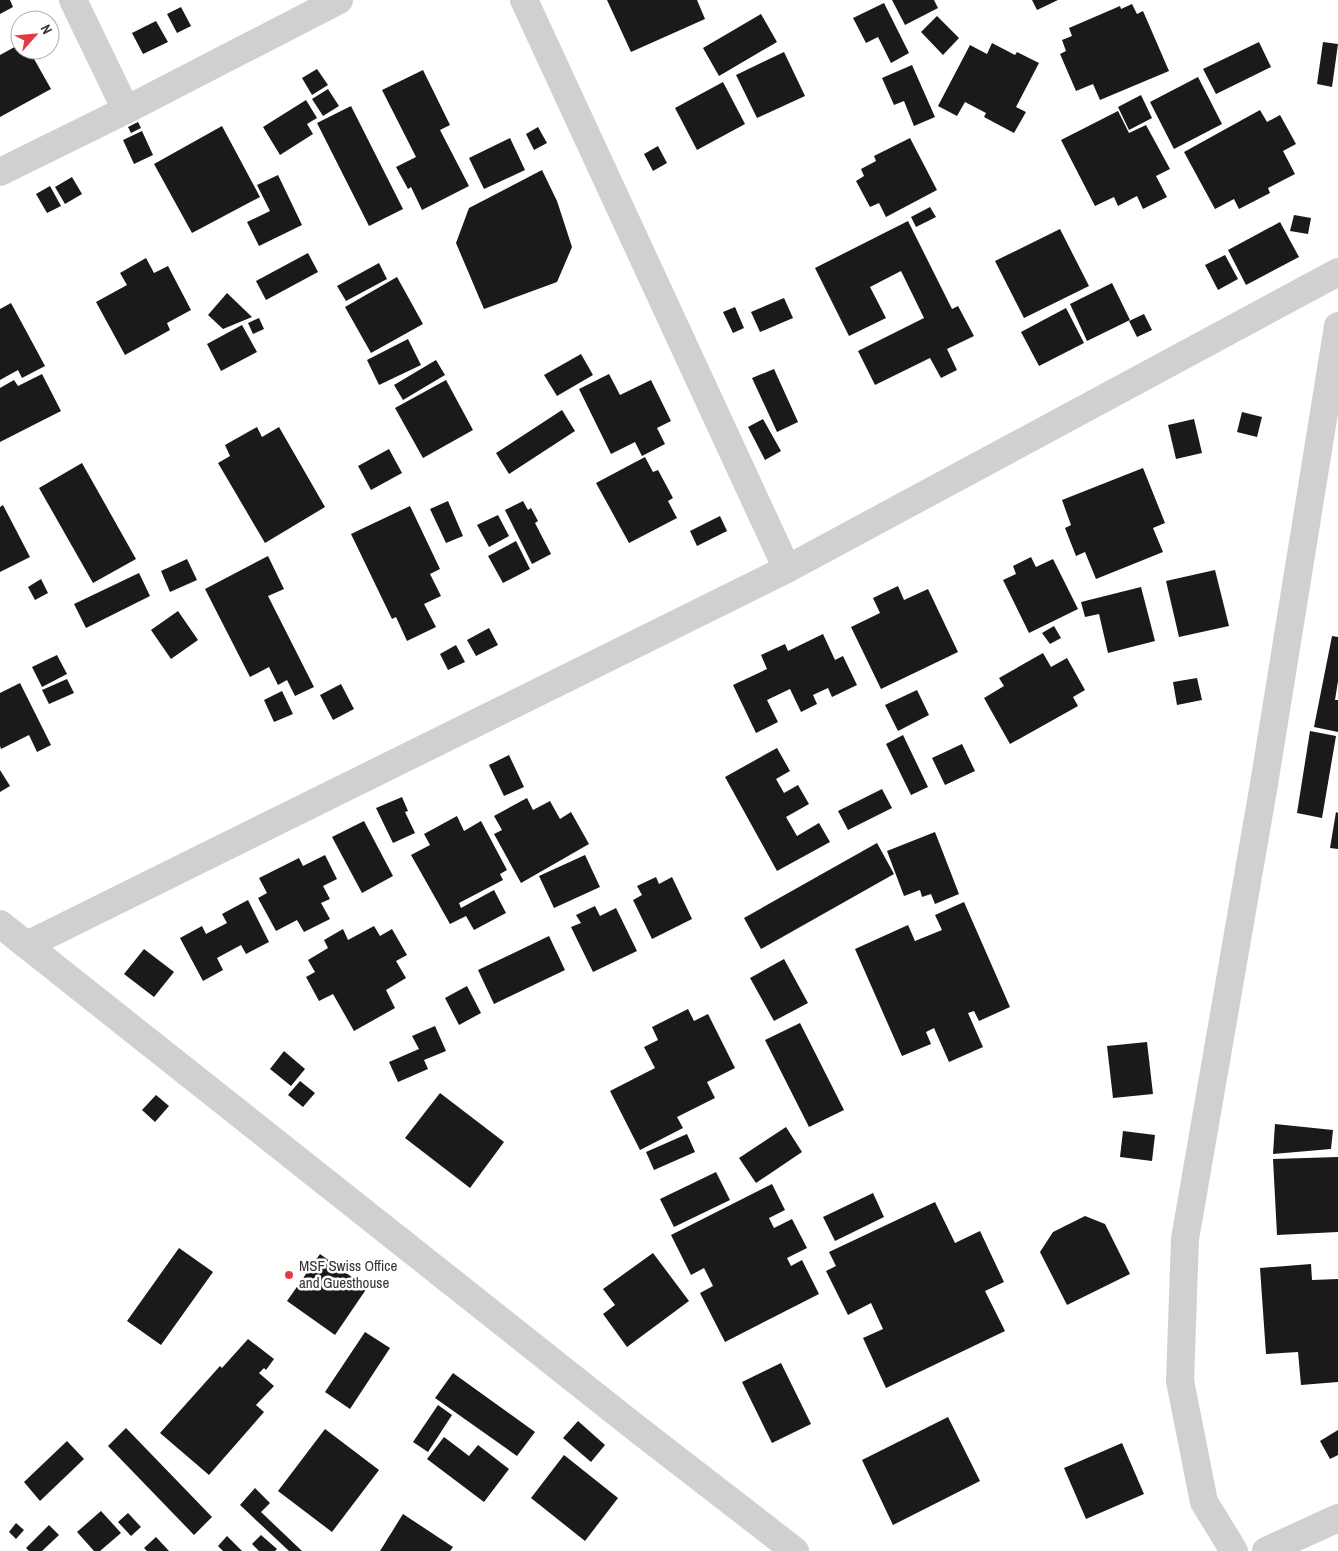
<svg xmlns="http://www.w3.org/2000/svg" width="1338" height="1551" viewBox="0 0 1338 1551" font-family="'Archivo Narrow',sans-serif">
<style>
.building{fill:#1a1a1a}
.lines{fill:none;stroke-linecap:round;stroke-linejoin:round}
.minor{stroke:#d0d0d0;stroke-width:28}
.poi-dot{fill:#e63946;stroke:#fff;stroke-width:2}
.labels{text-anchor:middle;stroke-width:5;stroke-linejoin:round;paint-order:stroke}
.poi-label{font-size:15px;fill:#333;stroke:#fff;text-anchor:start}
</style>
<rect width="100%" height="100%" fill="#fff"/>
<g class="building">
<path d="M0 0H10L13 7 0 14Z"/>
<path d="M607 0H697L705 19 631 52Z"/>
<path d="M892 0H934L938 8 905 25Z"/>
<path d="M1032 0H1058L1037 10Z"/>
<path d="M884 3 909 53 891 63 878 37 866 43 853 18Z"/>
<path d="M1132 4 1137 14 1143 11 1169 71 1100 100 1093 84 1076 91 1060 54 1066 51 1062 40 1072 36 1069 28 1120 6 1121 9Z"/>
<path d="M181 7 191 26 177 33 167 14Z"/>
<path d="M761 14 777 42 719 76 703 48Z"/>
<path d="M937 16 959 38 943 55 921 32Z"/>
<path d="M156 21 168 42 143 54 132 33Z"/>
<path d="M1259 42 1271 67 1216 94 1203 69Z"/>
<path d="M1323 42 1338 44 1332 87 1317 84Z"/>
<path d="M992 43 1015 55 1017 52 1039 63 1016 107 1026 112 1014 133 984 117 986 113 965 102 957 116 938 106 970 45 987 54Z"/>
<path d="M20 44V50H29L51 89 0 117V55Z"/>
<path d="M784 52 805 96 757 118 736 75Z"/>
<path d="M912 65 935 117 914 126 904 101 894 105 882 78Z"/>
<path d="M317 69 328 85 312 95 302 78Z"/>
<path d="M423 70 450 125 440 130 469 186 422 210 411 187 408 189 396 167 416 157 382 90Z"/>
<path d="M1198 77 1222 124 1174 149 1150 102Z"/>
<path d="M723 82 745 124 697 150 675 108Z"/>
<path d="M328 89 339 106 323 116 312 99Z"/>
<path d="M1141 95 1152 118 1129 130 1118 107Z"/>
<path d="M306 100 317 118 307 124 313 134 280 155 263 127Z"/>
<path d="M351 106 403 209 369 226 317 123Z"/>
<path d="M1260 110 1267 122 1280 115 1296 144 1283 151 1295 174 1268 188 1270 193 1239 209 1234 199 1215 209 1184 152Z"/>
<path d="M1118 111 1129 133 1146 125 1170 169 1156 176 1167 197 1143 209 1137 196 1118 206 1114 197 1095 206 1061 140Z"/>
<path d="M138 122 141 128 131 133 128 127Z"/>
<path d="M222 126 260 197 192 233 154 164Z"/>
<path d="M538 127 547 143 534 150 526 134Z"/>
<path d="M142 131 153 155 134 164 123 140Z"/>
<path d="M510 138 525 170 484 189 469 158Z"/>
<path d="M910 138 937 190 886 217 879 203 870 207 856 181 864 176 861 169 876 161 874 156Z"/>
<path d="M658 146 667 163 653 171 644 154Z"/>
<path d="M542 170 557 201 572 247 557 282 484 309 456 243 469 208Z"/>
<path d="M278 175 302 225 259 246 247 222 270 211 257 185Z"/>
<path d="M72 177 82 194 65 204 55 187Z"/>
<path d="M50 186 61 206 47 213 36 194Z"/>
<path d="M930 207 936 217 916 227 911 217Z"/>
<path d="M1294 215 1311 218 1308 234 1290 231Z"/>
<path d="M908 221 952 309 958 306 974 336 947 349 957 370 941 378 930 358 875 385 858 351 924 318 901 271 870 287 886 318 849 336 815 268Z"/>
<path d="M1280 222 1299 257 1246 285 1228 250Z"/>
<path d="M1060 229 1089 286 1024 318 995 261Z"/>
<path d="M308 253 318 272 266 300 256 281Z"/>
<path d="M1225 255 1238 279 1218 290 1205 265Z"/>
<path d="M146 258 154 273 168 266 191 310 167 323 170 330 125 355 96 302 127 285 120 273Z"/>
<path d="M379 263 387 279 346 301 337 286Z"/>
<path d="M397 277 423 324 371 353 345 307Z"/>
<path d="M1112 283 1130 320 1087 341 1070 304Z"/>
<path d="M227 293 252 317 223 329 208 315Z"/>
<path d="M784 298 793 318 760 332 751 312Z"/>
<path d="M11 303 45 366 22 378 18 370 0 380V309Z"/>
<path d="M735 307 744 328 733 333 723 312Z"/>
<path d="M1066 308 1084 343 1039 366 1021 332Z"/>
<path d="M1144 314 1152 330 1137 337 1129 321Z"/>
<path d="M259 318 264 329 253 334 248 323Z"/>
<path d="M242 325 257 352 221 371 207 344Z"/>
<path d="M408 339 421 365 379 385 367 360Z"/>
<path d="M581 354 593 375 557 396 544 375Z"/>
<path d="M436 360 445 375 403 400 394 385Z"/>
<path d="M774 369 798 422 777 432 752 378Z"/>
<path d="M42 374 61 411 0 442V388L14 380 18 386Z"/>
<path d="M609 374 620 395 651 380 671 421 657 428 665 444 642 456 635 442 611 454 579 389Z"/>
<path d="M446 380 473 430 423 458 395 408Z"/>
<path d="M562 410 575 431 509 474 496 453Z"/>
<path d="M1242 412 1262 417 1257 437 1237 432Z"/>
<path d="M763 419 781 451 765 460 748 427Z"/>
<path d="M1194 419 1202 453 1176 459 1168 425Z"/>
<path d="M257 427 262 437 279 427 325 507 265 543 218 463 230 456 225 445Z"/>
<path d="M389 449 402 473 371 490 358 466Z"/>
<path d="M645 457 653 472 658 470 673 498 668 501 677 518 629 543 596 483Z"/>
<path d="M82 463 136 559 93 583 39 488Z"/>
<path d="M1143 468 1165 523 1153 528 1163 552 1096 579 1085 552 1076 556 1065 528 1071 525 1062 500Z"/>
<path d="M448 501 463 536 446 543 430 509Z"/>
<path d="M523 501 528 510 531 508 538 521 535 523 551 554 532 564 505 510Z"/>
<path d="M3 505 30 557 0 572V507Z"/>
<path d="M410 506 440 569 430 574 441 596 424 604 436 627 407 641 396 617 392 619 351 534Z"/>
<path d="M498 515 509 536 489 547 477 525Z"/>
<path d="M720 516 727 531 697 546 690 531Z"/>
<path d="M516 541 530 569 503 583 488 556Z"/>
<path d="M268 556 284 589 268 596 314 687 295 696 287 680 278 685 269 667 250 677 205 589Z"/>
<path d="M1031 557 1036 567 1053 559 1078 609 1029 633 1003 580 1016 574 1013 566Z"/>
<path d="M187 559 197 580 170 592 161 571Z"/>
<path d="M1215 570 1229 626 1179 637 1166 581Z"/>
<path d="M139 573 150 596 86 628 74 604Z"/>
<path d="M41 579 48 593 35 600 28 587Z"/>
<path d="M898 586 904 600 928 589 958 652 881 689 851 627 880 613 873 598Z"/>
<path d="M1141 587 1155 641 1108 653 1099 614 1085 617 1081 602Z"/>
<path d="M178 611 198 640 171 659 151 630Z"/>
<path d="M1054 626 1061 638 1050 644 1042 633Z"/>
<path d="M489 628 498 645 476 656 467 640Z"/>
<path d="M823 634 835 660 843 656 857 685 832 697 828 688 813 695 817 704 801 712 790 689 767 700 778 722 756 733 733 685 767 669 761 655 785 644 788 651Z"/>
<path d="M1332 636 1338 637V681L1335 700H1338V732L1314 727Z"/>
<path d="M456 645 465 662 448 670 440 654Z"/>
<path d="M1043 653 1051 667 1067 658 1085 690 1073 697 1078 706 1010 744 984 698 1004 686 999 678Z"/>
<path d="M57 655 67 674 42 687 32 667Z"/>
<path d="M1197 678 1202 700 1177 705 1173 682Z"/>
<path d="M67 679 74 693 49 704 42 690Z"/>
<path d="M20 683 51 745 37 752 29 735 1 749 0 746V693Z"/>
<path d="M341 684 354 709 333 720 320 695Z"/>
<path d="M917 690 929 715 898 731 885 705Z"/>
<path d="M282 691 293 714 274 722 264 700Z"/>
<path d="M1310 731 1336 736 1322 818 1297 813Z"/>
<path d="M903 735 928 787 911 795 886 744Z"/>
<path d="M962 744 975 771 945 785 932 758Z"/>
<path d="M777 748 790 771 776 779 784 793 798 785 809 804 786 817 797 836 819 823 830 842 777 871 725 777Z"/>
<path d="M509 755 524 787 504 796 489 765Z"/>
<path d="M0 770 10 786 0 792Z"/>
<path d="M882 789 892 808 848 830 838 811Z"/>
<path d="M402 797 408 811 405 812 415 833 393 843 376 808Z"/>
<path d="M527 798 533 810 550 801 560 819 571 812 589 844 521 883 494 834 502 830 494 816Z"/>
<path d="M1336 812 1338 813V849L1330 848Z"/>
<path d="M457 816 464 831 481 821 507 870 500 874 503 880 459 903 461 908 494 890 506 913 474 930 466 916 450 924 411 855 430 845 424 834Z"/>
<path d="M364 821 393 876 362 893 332 837Z"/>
<path d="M935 832 959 894 935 904 931 894 922 897 920 890 904 896 887 851Z"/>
<path d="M877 843 894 874 761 949 744 918Z"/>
<path d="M325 855 337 879 323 886 330 899 321 903 330 919 304 932 297 920 276 931 258 898 267 893 259 878 299 858 303 866Z"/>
<path d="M585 855 600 887 554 908 539 876Z"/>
<path d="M656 877 659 884 672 877 692 919 652 939 633 900 642 895 637 886Z"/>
<path d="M248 900 269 942 246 954 241 945 217 958 223 970 203 981 180 938 202 926 206 934 227 923 222 914Z"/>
<path d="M964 902 1010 1007 979 1021 974 1011 968 1013 983 1047 949 1062 934 1028 926 1032 931 1044 902 1056 855 949 908 925 915 941 942 930 935 915Z"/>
<path d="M595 906 600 916 616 908 637 951 593 972 571 927 581 923 576 915Z"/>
<path d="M374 926 380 936 392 929 407 955 396 961 406 978 386 990 395 1008 354 1031 333 994 319 1001 306 977 315 972 308 960 328 948 324 940 343 929 348 940Z"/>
<path d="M549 936 565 970 494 1004 478 970Z"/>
<path d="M144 949 174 972 154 997 124 974Z"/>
<path d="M784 959 808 1003 774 1021 750 978Z"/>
<path d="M467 986 481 1013 459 1025 445 998Z"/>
<path d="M688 1009 694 1021 708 1014 735 1068 707 1082 715 1098 677 1117 683 1128 640 1150 610 1091 655 1068 644 1047 658 1040 652 1027Z"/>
<path d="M800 1023 844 1110 809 1127 765 1040Z"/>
<path d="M435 1026 446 1051 424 1060 428 1069 398 1082 389 1062 419 1049 412 1036Z"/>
<path d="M1147 1042 1153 1094 1113 1098 1107 1046Z"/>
<path d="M284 1051 305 1069 291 1086 270 1069Z"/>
<path d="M300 1081 315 1093 303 1107 288 1095Z"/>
<path d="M440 1093 504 1142 470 1188 405 1138Z"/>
<path d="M156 1095 169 1106 155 1122 142 1110Z"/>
<path d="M1275 1124 1333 1130 1331 1149 1273 1154Z"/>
<path d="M786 1127 802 1152 756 1183 739 1158Z"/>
<path d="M1123 1131 1155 1135 1152 1161 1120 1157Z"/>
<path d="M687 1134 695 1152 654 1170 646 1152Z"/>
<path d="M1338 1157V1232L1277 1235 1273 1159Z"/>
<path d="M716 1172 730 1200 674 1227 660 1199Z"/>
<path d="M772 1184 785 1210 769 1218 774 1228 792 1219 807 1248 787 1258 791 1266 802 1260 819 1294 725 1342 700 1293 713 1286 704 1268 691 1275 671 1235Z"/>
<path d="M873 1193 884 1217 835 1241 823 1217Z"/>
<path d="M935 1202 955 1243 980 1231 1004 1282 985 1291 1005 1331 886 1388 863 1338 883 1329 871 1303 848 1315 826 1271 836 1266 829 1252Z"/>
<path d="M1085 1216 1105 1224 1130 1274 1067 1305 1040 1252 1053 1232Z"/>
<path d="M179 1248 213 1272 161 1345 127 1321Z"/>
<path d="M653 1253 689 1301 627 1347 603 1314 615 1305 603 1289Z"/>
<path d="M320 1254 367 1288 335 1335 287 1301Z"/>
<path d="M1311 1264 1312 1280 1338 1279V1382L1301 1385 1298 1352 1266 1354 1260 1268Z"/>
<path d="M365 1332 390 1348 350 1409 325 1392Z"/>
<path d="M248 1339 274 1359 266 1370 264 1368 259 1373 274 1386 256 1405 264 1412 209 1475 160 1433 220 1366 222 1368Z"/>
<path d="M781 1363 811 1424 772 1443 742 1382Z"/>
<path d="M453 1373 535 1432 517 1456 435 1398Z"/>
<path d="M438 1405 452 1415 428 1452 413 1442Z"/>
<path d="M948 1417 980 1481 893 1525 862 1460Z"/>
<path d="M578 1421 605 1445 591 1462 563 1438Z"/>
<path d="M126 1428 212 1517 194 1535 108 1446Z"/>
<path d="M325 1429 379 1470 332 1532 278 1491Z"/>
<path d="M1338 1430V1455L1330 1459 1320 1441Z"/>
<path d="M444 1437 469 1456 478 1445 509 1469 484 1502 427 1459Z"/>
<path d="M67 1441 84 1459 40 1501 24 1482Z"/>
<path d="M1122 1443 1144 1494 1086 1519 1064 1468Z"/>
<path d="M564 1455 618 1498 585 1541 531 1498Z"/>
<path d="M255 1488 270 1503 261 1512 302 1551H289L240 1505Z"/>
<path d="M101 1511 121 1533 100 1551H94L77 1532Z"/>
<path d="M128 1513 141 1527 131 1536 118 1522Z"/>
<path d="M403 1514 453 1547 450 1551H380Z"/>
<path d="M16 1523 24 1530 16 1539 9 1532Z"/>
<path d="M49 1525 59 1535 42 1551H29L26 1548Z"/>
<path d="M261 1535 277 1549 275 1551H259L252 1544Z"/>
<path d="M227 1536 242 1551H223L218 1546Z"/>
<path d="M156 1537 169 1551H147L144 1548Z"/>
</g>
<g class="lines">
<g class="minor">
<path d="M73 0 126 110"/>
<path d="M524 0 787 569"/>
<path d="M0 172 126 110 339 0"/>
<path d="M0 924 636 1428 795 1551"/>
<path d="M27 945 787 569 1338 272"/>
<path d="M1234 1551 1204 1502 1180 1381 1185 1239 1264 784 1338 326"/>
<path d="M1266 1551 1338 1518"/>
</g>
</g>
<circle class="poi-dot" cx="289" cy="1275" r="5"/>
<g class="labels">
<g class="poi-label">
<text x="299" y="1271">MSF Swiss Office<tspan x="299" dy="17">and Guesthouse</tspan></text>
</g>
</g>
<g transform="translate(35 35) rotate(63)"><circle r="24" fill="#ffffff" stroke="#adadad"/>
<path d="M0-4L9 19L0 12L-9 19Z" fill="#e63946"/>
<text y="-8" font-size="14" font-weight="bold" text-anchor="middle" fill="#333333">N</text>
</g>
</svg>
